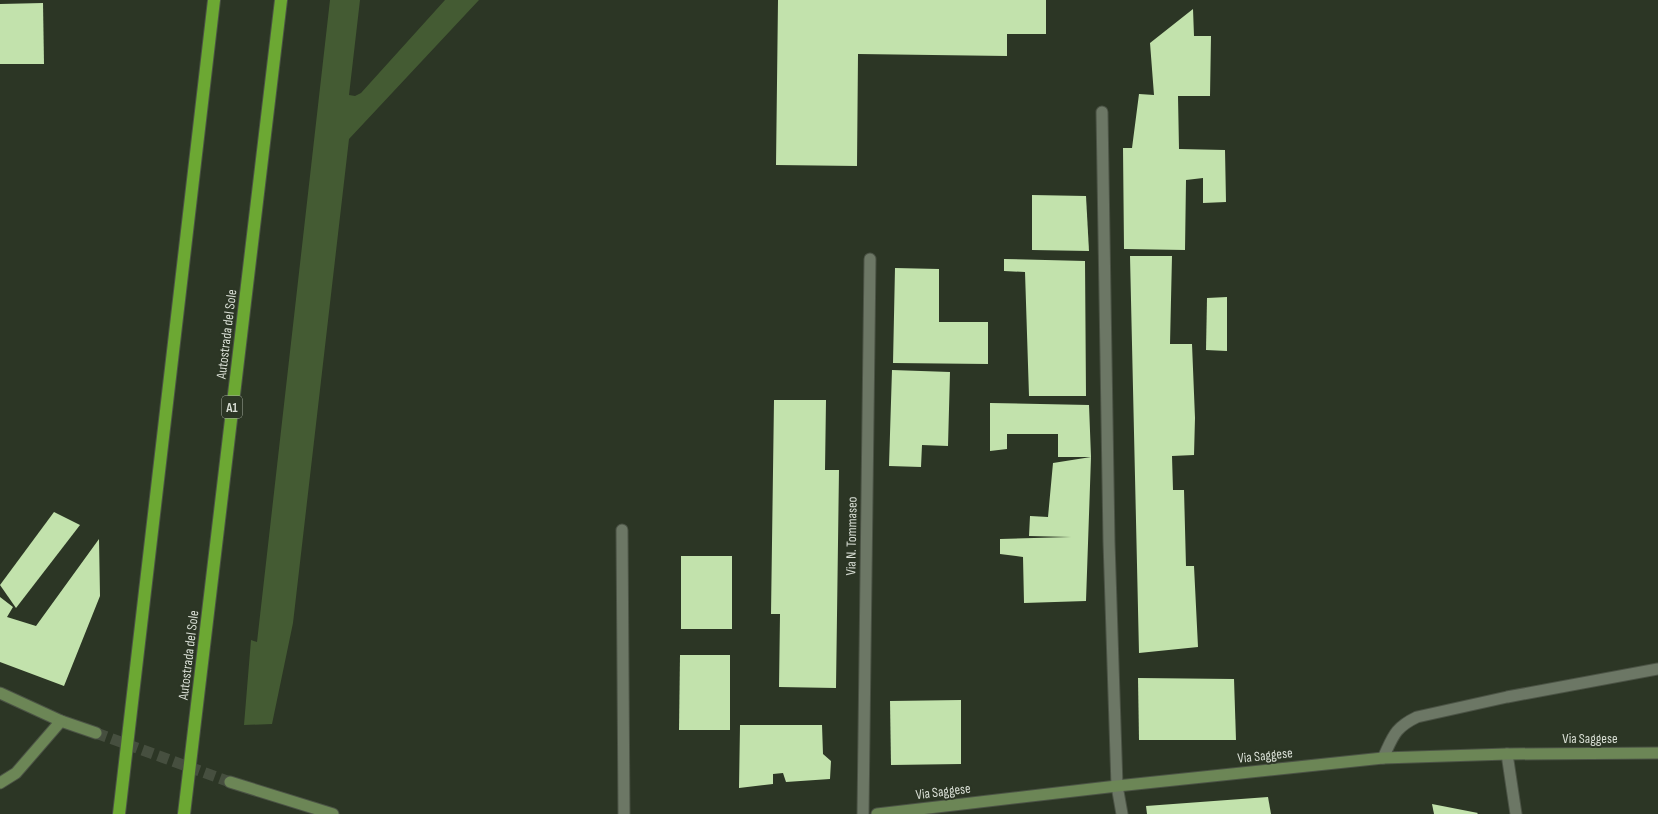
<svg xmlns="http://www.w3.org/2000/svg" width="1658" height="814" viewBox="0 0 1658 814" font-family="'Sofia Sans Condensed',sans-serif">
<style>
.green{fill:#445b33}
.building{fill:#c2e2ac}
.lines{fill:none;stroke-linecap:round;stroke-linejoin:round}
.secondary-tunnel{stroke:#464f3f;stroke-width:11;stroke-dasharray:11 5.5;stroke-linecap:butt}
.minor-casing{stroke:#4b5345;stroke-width:13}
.secondary-casing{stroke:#4b5345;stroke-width:13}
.motorway-casing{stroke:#4b5345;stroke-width:14}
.minor{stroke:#6c7765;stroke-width:11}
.secondary{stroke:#6c8656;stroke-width:11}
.motorway{stroke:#6ca833;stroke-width:12}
.labels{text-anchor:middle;stroke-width:4;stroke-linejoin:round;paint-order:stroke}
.shield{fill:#2c3625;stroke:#a4aca0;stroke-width:1}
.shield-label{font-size:13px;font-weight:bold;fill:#d8ded4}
.street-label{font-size:14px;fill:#d8ded4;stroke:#2c3625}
</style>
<rect width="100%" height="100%" fill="#2c3625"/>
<path class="green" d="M330 0H360L349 95 355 96 361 93 445 0H479L349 139 293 623 272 724 244 725 251 640 257 642Z"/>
<g class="building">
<path d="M778 0H1046V34H1007V56L858 54 857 166 776 165Z"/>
<path d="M43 3 44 64H0V4Z"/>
<path d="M1193 9 1194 36H1211L1210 96H1178L1179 149 1225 150 1226 202 1203 203V178L1186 180 1185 250 1124 249 1123 148H1132L1139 94 1154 95 1150 43Z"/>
<path d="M1032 195 1086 196 1089 251 1032 250Z"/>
<path d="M1130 256H1172L1170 344H1192L1195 418 1194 455 1172 456 1173 490H1184L1186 566H1194L1198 647 1139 653Z"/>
<path d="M1004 259 1085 261 1086 396H1029L1025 272 1004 271Z"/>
<path d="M895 268 939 269V322H988V364L893 363Z"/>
<path d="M1227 297V351L1206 350 1207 298Z"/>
<path d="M892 370 950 372 948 446 922 445 921 467 889 466Z"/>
<path d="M774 400H826L825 470H839L836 688 779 687 780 614H771Z"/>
<path d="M990 403 1089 405 1091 457H1058V434H1007V449L990 451Z"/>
<path d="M1091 457 1086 601 1024 603 1023 557 1000 554V539L1071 537 1029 536 1030 516 1048 517 1053 463Z"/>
<path d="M54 512 80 525 16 608 0 585Z"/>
<path d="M99 539 100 596 64 686 0 662V597L13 607 7 617 36 626Z"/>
<rect x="681" y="556" width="51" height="73"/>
<path d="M680 655H730V730H679Z"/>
<path d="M1138 678 1234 679 1236 740H1139Z"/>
<path d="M961 700V764L891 765 890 701Z"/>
<path d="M740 725H822L823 754 831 761 830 779 786 782 783 773 773 774V784L739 788Z"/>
<path d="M1268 797 1271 814H1147L1146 806Z"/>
<path d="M1432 804 1478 813 1477 814H1434Z"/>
</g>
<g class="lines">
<path class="secondary-tunnel" d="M96 733 230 782"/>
<defs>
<g id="minor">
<path d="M1102 112 1109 542 1117 786 1122 814"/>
<path d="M622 530 624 814"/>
<path d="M1507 754 1516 814"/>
<path d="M1383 758C1393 737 1394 728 1417 717L1507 697 1658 669"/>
<path d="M863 814 870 259"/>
</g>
<g id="secondary">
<path d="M0 693 61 721 96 733"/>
<path d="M230 782 333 814"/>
<path d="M0 783 16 773 61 721"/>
<path d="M877 814 1117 786 1383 758 1507 754 1658 753"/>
</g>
<g id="motorway">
<path d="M119 814 214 0"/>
<path d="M184 814 281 0"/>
</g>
</defs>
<use href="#minor" class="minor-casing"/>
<use href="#secondary" class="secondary-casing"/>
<use href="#motorway" class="motorway-casing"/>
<use href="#minor" class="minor"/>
<use href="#secondary" class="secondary"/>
<use href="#motorway" class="motorway"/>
</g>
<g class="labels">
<rect class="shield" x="222" y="396" width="20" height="22" rx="3"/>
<g class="shield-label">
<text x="232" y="412">A1</text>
</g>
<g class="street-label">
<text transform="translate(226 334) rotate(-83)" y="5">Autostrada del Sole</text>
<text transform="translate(851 536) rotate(-89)" y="5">Via N. Tommaseo</text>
<text transform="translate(188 655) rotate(-83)" y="5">Autostrada del Sole</text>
<text x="1590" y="743">Via Saggese</text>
<text transform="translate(1265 755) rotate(-6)" y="5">Via Saggese</text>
<text transform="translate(943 791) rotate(-7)" y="5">Via Saggese</text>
</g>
</g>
</svg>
